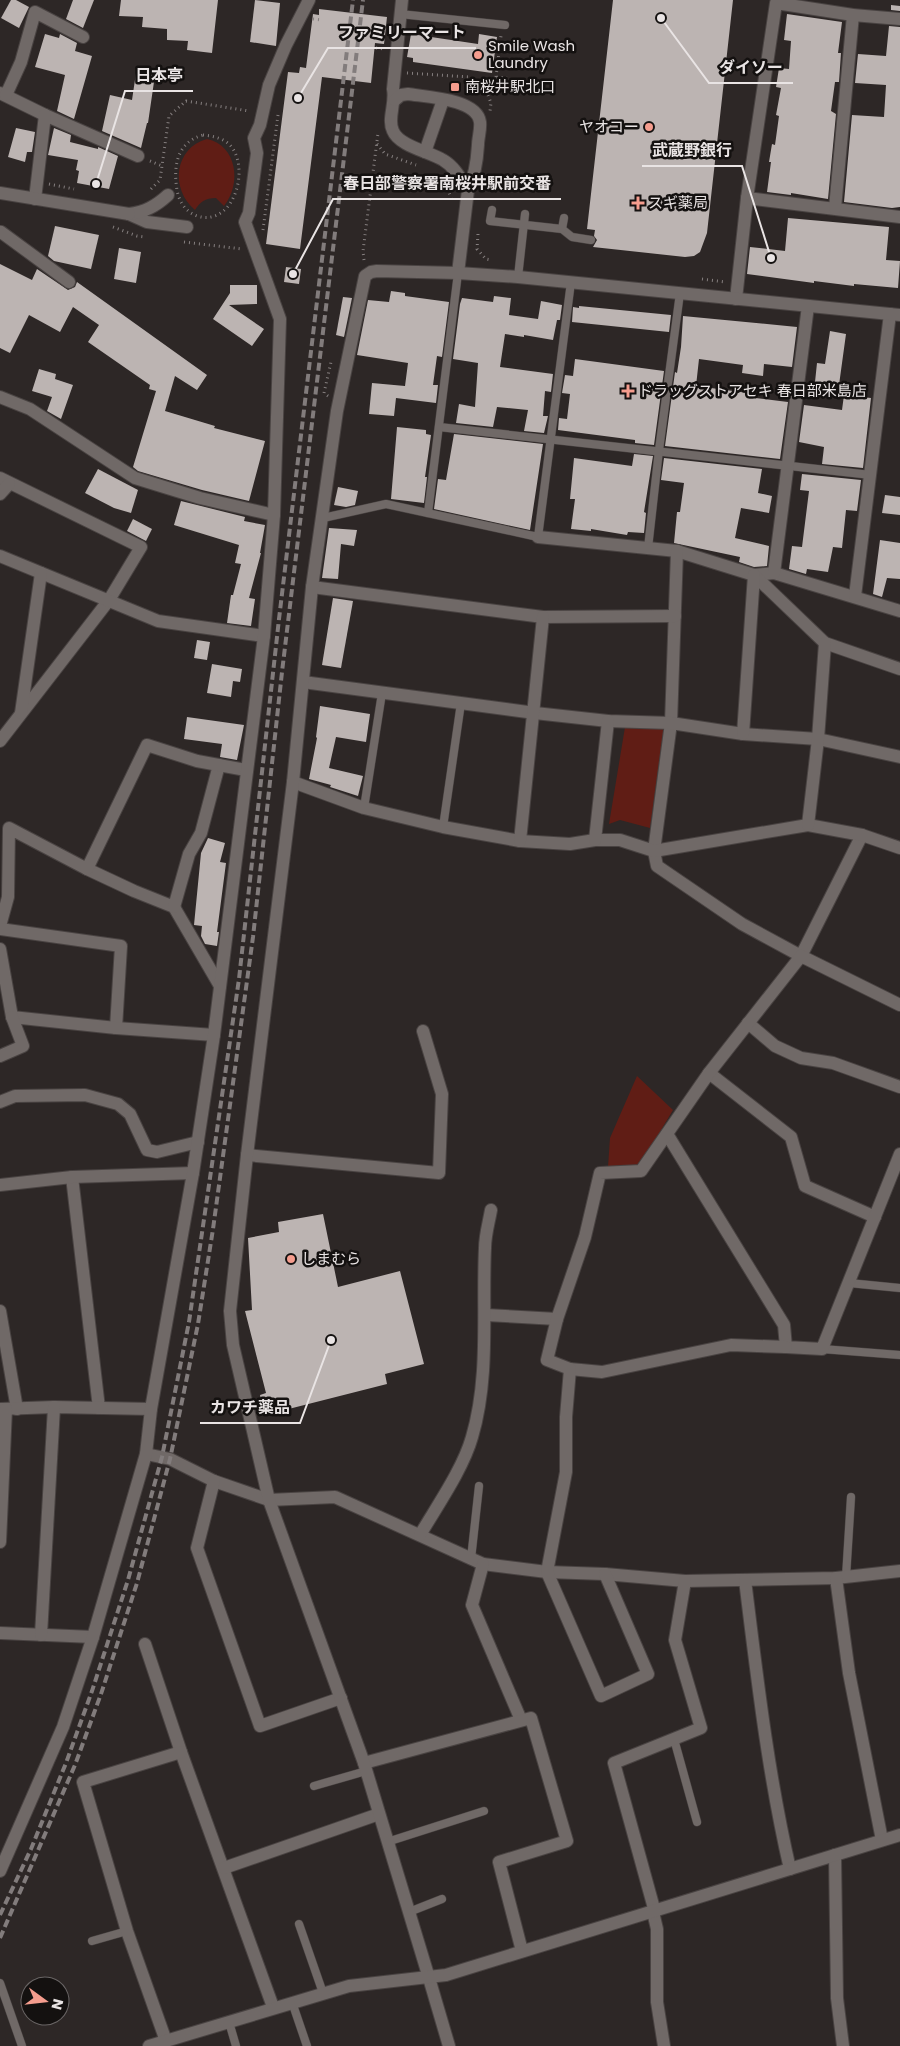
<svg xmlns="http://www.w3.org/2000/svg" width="900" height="2046" viewBox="0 0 900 2046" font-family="Poppins,'Noto Sans JP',sans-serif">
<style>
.green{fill:#601d15}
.building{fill:#bcb4b2}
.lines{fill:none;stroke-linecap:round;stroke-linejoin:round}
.service-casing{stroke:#494342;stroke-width:9}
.minor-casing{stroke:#494342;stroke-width:14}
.tertiary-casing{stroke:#494342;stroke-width:14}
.path{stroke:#857f7f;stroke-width:3;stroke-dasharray:1 4;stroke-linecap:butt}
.service{stroke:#706967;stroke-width:8}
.minor{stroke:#706967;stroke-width:12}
.tertiary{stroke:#706967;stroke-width:12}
.rail{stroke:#827c7c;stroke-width:4;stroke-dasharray:8 4;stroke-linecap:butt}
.poi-dot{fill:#f59d8e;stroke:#141110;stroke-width:2}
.labels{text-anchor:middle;stroke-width:5;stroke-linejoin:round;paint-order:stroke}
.poi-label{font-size:15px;fill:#e9e4e4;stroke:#141110;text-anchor:start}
.leader{fill:none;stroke:#e9e4e4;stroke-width:2}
.callout-dot{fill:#e9e4e4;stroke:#141110;stroke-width:2}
.callout-label{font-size:16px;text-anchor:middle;font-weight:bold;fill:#e9e4e4;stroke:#141110;stroke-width:5;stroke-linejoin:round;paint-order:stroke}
</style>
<rect width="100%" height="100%" fill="#2d2726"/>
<g class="green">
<path d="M207 139C237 145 242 184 224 206L216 198C205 198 200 202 195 210 170 189 174 148 207 139Z"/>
<path d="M627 715 665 720 650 828 620 820 609 824Z"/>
<path d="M637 1076 673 1110 639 1167H608L610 1138Z"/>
</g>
<g class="building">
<path d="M11 0H16L29 7 19 28 1 18Z"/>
<path d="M73 0H94L83 28 66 19Z"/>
<path d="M121 0H218L212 53 187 50 188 41 167 40V29L142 27 143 17 119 16Z"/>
<path d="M255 0 280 3 276 46 250 42Z"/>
<path d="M613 0H733L707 233 700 252 694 256 685 257 593 247 597 240 594 236 595 230 587 229Z"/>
<path d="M891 5 900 6V11L891 10Z"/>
<path d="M319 9 387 17 384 44 375 43 371 83 322 77 300 249 266 244 288 72 299 73 300 67 306 68 313 14 319 15Z"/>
<path d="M787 14 842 22 838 53H841L839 82H835L831 111 836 114 828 199 791 193V195L767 192 771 162H769L772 144 775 145 779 116 776 115 781 88 776 87 779 68 789 69 791 41 784 40Z"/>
<path d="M889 26 900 27V207L892 208 844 202 852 115 884 117 886 85 855 83 858 54 886 56Z"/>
<path d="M45 34 59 38 60 34 77 43 75 51 92 56 74 119 57 111 65 75 35 67Z"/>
<path d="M411 34 478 44 479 34 497 37 492 73 413 62V58L407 57Z"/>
<path d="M136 73 155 75 148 123H147L141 148 102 131 110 95 132 100Z"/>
<path d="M16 128 35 132 32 152H27L25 162 8 157Z"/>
<path d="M54 128 71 135 70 142 98 149V147L118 156 109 189 77 183 79 171 76 170 78 160 48 155Z"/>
<path d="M788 218 889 227 886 260 900 261 898 288 854 284V286L814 281V283L747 274 750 247 785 251Z"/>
<path d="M55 226 99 235 91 269 54 261 48 256Z"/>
<path d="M119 248 141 252 136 283 114 279Z"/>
<path d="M0 264 32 280 37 269 68 290 75 287 77 282 207 375 197 390 175 376 165 411 215 426 214 428 265 441 249 501 202 490 138 471 133 467 156 391 149 389 150 385 88 342 99 325 73 307 60 332 29 315 10 353 0 348Z"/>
<path d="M286 267 301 269 299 284 284 282Z"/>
<path d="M230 285H257V304L229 305 264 329 252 346 213 319 230 293Z"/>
<path d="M391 291 405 293V296L449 302 442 357 437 356 433 385H438L436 403 396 398 394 416 369 414 372 383 405 386 408 363 357 355 368 300 389 302Z"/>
<path d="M494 296 511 298 509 315 538 319 541 301 562 305 560 320H557L553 340 524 335V337L505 334 500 367 553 374 551 392 545 391 543 416H548L544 433 524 431 528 410 497 407 493 427 456 423 459 404 475 407 478 363 453 359 460 304 462 298 493 302Z"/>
<path d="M343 297 352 298 344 337 336 335Z"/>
<path d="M579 306 671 315 669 332 572 322 573 307 579 308Z"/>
<path d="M683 316 797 327 792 367 764 364 763 376 742 373 743 365 699 359 696 386 748 393 747 397 788 402 780 459 665 446 675 372 677 373 681 347Z"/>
<path d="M830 331 846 334 839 385 815 382 817 363 825 364Z"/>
<path d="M575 359 664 371 654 445 635 443V440L558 430 559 418 567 419 570 394 562 393 565 375 573 376Z"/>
<path d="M39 369 56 374 55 379 73 385 61 419 47 411 52 397 32 391Z"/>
<path d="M844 395 871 398 863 468 822 464 824 447 799 442 804 405 842 410Z"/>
<path d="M397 427 426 430V434L431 435 425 477H427L424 503 391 499Z"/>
<path d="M454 434 543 444 530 530 434 509 438 479 446 480Z"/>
<path d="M634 454 653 456 644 512 646 513 644 533 628 532 627 535 591 529V531L571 529 575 499H570L574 458 632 466Z"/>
<path d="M664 458 762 469 758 493 772 496 769 513 741 508 735 538 769 546 767 566 754 567 739 562 740 557 674 543 677 512H680L684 483 661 480Z"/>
<path d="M98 469 138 490 131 513 114 508 85 493Z"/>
<path d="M802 474 861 480 857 511 846 510 842 548 833 547 828 572 807 569 806 574 789 569 792 546 802 547 809 491 800 490Z"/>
<path d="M338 487 358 491 355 505 346 507 334 505Z"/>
<path d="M885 495 900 497V515L882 513Z"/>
<path d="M181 501 245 517 244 521 265 525 260 553H261L249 598 255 599 251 626 227 623 231 595H233L241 564 235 563 239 545 174 525Z"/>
<path d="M133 519 152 529 146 541 127 531Z"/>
<path d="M329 528 357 530 354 546 341 544 338 579 322 578Z"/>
<path d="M880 540 900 543V579L887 578 882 597 873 594Z"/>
<path d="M333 598 353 601 341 668 322 665Z"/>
<path d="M197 640 210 642 207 660 194 658Z"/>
<path d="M212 664 242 669 240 682 233 681 231 697 207 693Z"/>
<path d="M320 706 370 714 366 742 336 737 329 768 363 776 358 796 330 787 331 785 309 779 317 738 316 737Z"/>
<path d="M187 717 244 725 237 760 220 757 222 744 184 739Z"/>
<path d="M208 838 225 843 220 862 226 863 217 932H219L217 946 205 944 201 936 202 926 194 925 201 853Z"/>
<path d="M323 1214 338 1287 400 1271 424 1364 385 1374 387 1384 265 1415 260 1395 266 1393 245 1311 252 1310 248 1238 279 1232 278 1222Z"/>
</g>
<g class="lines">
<defs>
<g id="service">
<path d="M400 14 505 25"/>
<path d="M492 210 490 221 562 229 572 237 591 240"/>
<path d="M562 229 564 218"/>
<path d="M518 277 525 214"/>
<path d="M439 427 871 475"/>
<path d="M428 513 458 273"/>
<path d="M323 518 386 504 538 537 571 282"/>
<path d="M648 548 659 450 680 293"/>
<path d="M364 808 382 693"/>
<path d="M443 827 461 703"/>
<path d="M849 1283 900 1288"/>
<path d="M822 1349 900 1355"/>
<path d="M471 1559 479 1486"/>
<path d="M846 1577 851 1497"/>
<path d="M674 1739 697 1822"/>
<path d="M314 1786 366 1771"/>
<path d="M387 1842 484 1811"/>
<path d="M409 1912 442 1899"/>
<path d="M299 1924 323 1993"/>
<path d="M92 1941 127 1931"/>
<path d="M0 1983 22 2046"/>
<path d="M292 2002 307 2046"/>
<path d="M229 2022 236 2046"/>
</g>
<g id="minor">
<path d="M0 93 45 115 138 156"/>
<path d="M6 95 21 62 35 12 83 37"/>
<path d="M747 198 900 217"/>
<path d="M35 199 45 115"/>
<path d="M835 208 853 15"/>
<path d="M129 214 147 222 187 227"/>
<path d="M129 214C145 212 156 206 168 195"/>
<path d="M0 233 1 232 69 282"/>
<path d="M736 299 747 198 776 3 853 15 900 19"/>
<path d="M0 397 30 409 135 478 200 498 274 515"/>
<path d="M0 478 141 547 109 600 0 741"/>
<path d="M0 494 9 484"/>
<path d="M538 537 677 551 754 575 774 573 900 611"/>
<path d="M677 551 671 723 654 851 657 866 742 924 801 956 862 835"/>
<path d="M0 556 158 621 264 636"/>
<path d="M774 573 808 306"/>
<path d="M754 575 825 643 900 669"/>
<path d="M312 587 543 617 675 616"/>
<path d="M855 596 890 314"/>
<path d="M303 682 535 713 608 721 671 723 743 734 818 739 900 757"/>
<path d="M21 713 41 573"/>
<path d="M743 734 754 575"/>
<path d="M293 782 364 808 443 827 520 841 570 844 595 840H620L654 851 808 825 862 835 900 848"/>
<path d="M808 825 818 739 825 643"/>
<path d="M595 840 608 721"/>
<path d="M520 841 543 617"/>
<path d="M87 869 134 891 174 907 220 986"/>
<path d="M174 907 189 854 201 833 219 765"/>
<path d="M0 926 8 897 9 828 87 869 147 745 197 761 246 770"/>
<path d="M0 929 121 946 116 1028"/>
<path d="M0 949 12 1017 116 1028 214 1035"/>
<path d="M748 1023 775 1046 801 1058 833 1063 900 1087"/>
<path d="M0 1056 23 1046 12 1017"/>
<path d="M709 1073 791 1137 805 1186 875 1217"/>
<path d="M0 1102 15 1096 85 1095 118 1104 130 1114 147 1150 157 1152 198 1142"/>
<path d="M667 1134 784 1325 786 1347 822 1349 900 1154"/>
<path d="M247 1155 439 1173 442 1094 423 1031"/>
<path d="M72 1177 99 1408"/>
<path d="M0 1185 72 1177 193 1173"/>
<path d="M0 1311 17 1409"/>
<path d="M486 1315 557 1319"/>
<path d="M570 1369 602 1372 731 1345 786 1347"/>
<path d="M0 1409 54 1407 151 1409"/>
<path d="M146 1454 170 1459 214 1481 269 1500 335 1497 483 1564 547 1572 605 1574 685 1581 836 1578 900 1571"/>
<path d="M214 1481 197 1548 260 1726 341 1698"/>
<path d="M420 1535C437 1506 463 1469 472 1437 490 1376 482 1311 485 1248 485 1235 489 1222 491 1210"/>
<path d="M0 1542 6 1409"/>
<path d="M483 1564 472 1605 521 1720"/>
<path d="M605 1574 648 1674 601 1696 547 1572 566 1472V1417L570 1369 547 1360 557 1319 585 1237 600 1173 641 1171 709 1073 801 956 900 1005"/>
<path d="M836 1578 849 1673 882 1840"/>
<path d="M745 1580C757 1677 768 1774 790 1869"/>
<path d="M0 1633 93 1637"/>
<path d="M41 1635 54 1407"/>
<path d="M145 1644 181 1752 273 2007"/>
<path d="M364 1763 531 1718 567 1841 499 1862 522 1951"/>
<path d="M835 1855 837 1998 843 2046"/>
<path d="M224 1868 379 1814"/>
<path d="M0 1871 63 1727 93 1637 146 1454 151 1409 193 1173 214 1035 264 636 274 515 280 319 245 222 249 213 257 153 254 138 260 125 269 85 286 45 309 0"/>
<path d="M653 1912 657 1929V2002L664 2046"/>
<path d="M655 1912 614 1763 701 1728 675 1640 685 1581"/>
<path d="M429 1978 449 2046"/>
<path d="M166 2041 127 1931 83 1782 181 1752"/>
</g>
<g id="tertiary">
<path d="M402 0 393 89C396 104 387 119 393 131 399 146 430 152 443 160 455 167 461 179 468 190"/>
<path d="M395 100 401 95 408 94C427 97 477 99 480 122 481 129 478 138 478 145 477 162 475 176 468 190L458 273"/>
<path d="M425 152 443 100"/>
<path d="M0 193 129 214"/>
<path d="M429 1978 364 1763 269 1500 233 1345 230 1311 247 1155 293 782 312 587 337 411 365 276 371 272 377 271 458 273 518 277 900 315"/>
<path d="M149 2046 349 1986 446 1975 900 1835"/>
</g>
</defs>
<use href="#service" class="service-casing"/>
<use href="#minor" class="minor-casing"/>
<use href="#tertiary" class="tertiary-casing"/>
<g class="path">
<path d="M313 19 322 20"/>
<path d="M376 48 385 49"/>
<path d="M407 73 469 77 484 85 491 103 490 111"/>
<path d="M496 77 501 36"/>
<path d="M484 85 496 77 507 78"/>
<path d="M203 135C214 136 227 139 233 149 249 174 232 227 197 216 186 212 179 202 177 190 173 166 177 142 203 135Z"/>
<path d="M377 144 385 154 416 165"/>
<path d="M150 161 162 166"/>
<path d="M49 184 74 189"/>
<path d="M446 184 452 201"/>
<path d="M151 189 160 180 169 116 186 101 249 111"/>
<path d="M113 227 137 236 145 237"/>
<path d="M263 230 278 115"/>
<path d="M478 234 477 249 486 259 491 260"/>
<path d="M184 242 242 249"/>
<path d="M364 260 363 251 378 133"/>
<path d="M702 279 725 282"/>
<path d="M328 396 324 393 331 362"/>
</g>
<use href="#service" class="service"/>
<use href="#minor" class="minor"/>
<use href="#tertiary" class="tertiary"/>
<g class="rail">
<path d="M0 1915 31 1849 66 1763 92 1691 128 1580 162 1457 189 1322 239 979 279 619 353 0"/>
<path d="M0 1938 75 1765 101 1694 137 1583 170 1459 198 1324 213 1229 253 937 282 672 363 0"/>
</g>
</g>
<g class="poi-dot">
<circle cx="478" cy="55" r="5"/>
<rect x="450" y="82" width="10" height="10" rx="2.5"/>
<circle cx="649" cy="127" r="5"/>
<path d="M635.5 195.5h5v5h5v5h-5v5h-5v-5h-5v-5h5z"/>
<path d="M625.5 383.5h5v5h5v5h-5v5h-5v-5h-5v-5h5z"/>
<circle cx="291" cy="1259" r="5"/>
</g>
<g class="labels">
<g class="poi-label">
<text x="488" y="51">Smile Wash<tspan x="488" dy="17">Laundry</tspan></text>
<text x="465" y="92">南桜井駅北口</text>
<text x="639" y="132" text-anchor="end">ヤオコー</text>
<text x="648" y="208">スギ薬局</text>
<text x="638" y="396">ドラッグストアセキ 春日部米島店</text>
<text x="301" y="1264">しまむら</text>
</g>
</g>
<path class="leader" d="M298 98L328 48H476M661 18L709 83H793M96 184L125 91H193M771 258L742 166H642M293 274L333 199H561M331 1340L300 1423H200"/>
<g class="callout-dot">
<circle cx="298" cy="98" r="5"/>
<circle cx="661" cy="18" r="5"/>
<circle cx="96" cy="184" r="5"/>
<circle cx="771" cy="258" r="5"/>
<circle cx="293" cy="274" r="5"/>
<circle cx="331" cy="1340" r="5"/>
</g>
<g class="callout-label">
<text x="402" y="38">ファミリーマート</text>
<text x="751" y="73">ダイソー</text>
<text x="159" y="81">日本亭</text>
<text x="692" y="156">武蔵野銀行</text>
<text x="447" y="189">春日部警察署南桜井駅前交番</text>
<text x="250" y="1413">カワチ薬品</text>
</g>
<g transform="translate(45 2001) rotate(105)"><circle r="24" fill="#141110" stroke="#696565"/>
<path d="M0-4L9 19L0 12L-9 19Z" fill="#f59d8e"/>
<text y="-8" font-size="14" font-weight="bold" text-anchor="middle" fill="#e9e4e4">N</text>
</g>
</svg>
